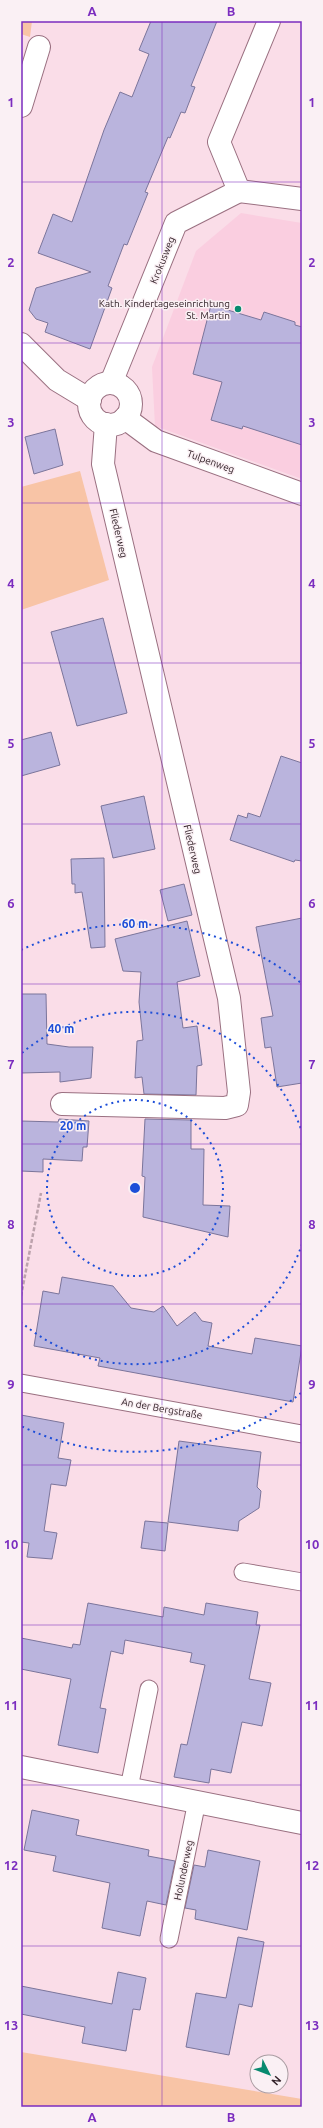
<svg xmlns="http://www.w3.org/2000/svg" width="323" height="2128" viewBox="0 0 323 2128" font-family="Ubuntu,sans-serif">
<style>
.built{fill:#facee0}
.green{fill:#f8c4a6}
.building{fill:#bab4dd;stroke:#7b759b}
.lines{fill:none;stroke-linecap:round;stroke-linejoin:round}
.service-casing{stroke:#9a7081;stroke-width:19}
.minor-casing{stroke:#9a7081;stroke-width:24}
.path{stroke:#bca2ac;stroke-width:2.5;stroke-dasharray:4 2;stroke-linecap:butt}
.service{stroke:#fff;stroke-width:17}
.minor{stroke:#fff;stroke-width:22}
.grid{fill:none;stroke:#7b2cbf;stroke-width:1;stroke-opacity:0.55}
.ring{fill:none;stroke:#1d4ed8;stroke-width:2;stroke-dasharray:2 4}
.poi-dot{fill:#078a6f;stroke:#faf0f4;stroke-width:1.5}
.labels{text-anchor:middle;stroke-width:3;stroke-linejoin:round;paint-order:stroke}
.street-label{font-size:10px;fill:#312027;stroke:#faf0f4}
.poi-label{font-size:10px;fill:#312027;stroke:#faf0f4;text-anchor:end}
.centre{fill:#1d4ed8;stroke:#faf0f4;stroke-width:2}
.ring-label{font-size:12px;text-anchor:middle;font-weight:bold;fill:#1d4ed8;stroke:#faf0f4;stroke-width:3;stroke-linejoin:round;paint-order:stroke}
.neatline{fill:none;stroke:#7b2cbf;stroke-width:1.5}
.grid-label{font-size:13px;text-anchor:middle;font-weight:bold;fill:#7b2cbf}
</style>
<rect width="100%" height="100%" fill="#fadde8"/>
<path class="built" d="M241 213 302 223V479L155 426 152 367 196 251Z"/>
<g class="green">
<path d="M21 21H32L30 37 21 34Z"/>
<path d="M80 471 109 580 21 610V487Z"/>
<path d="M21 2052 302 2099V2107H21Z"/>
</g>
<g class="building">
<path d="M151 21H217L191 86 195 87 185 113 181 112 170 138 168 137 145 192 148 193 127 245 124 244 108 286 112 288 90 349 45 332 48 323 36 319 29 310 36 288 91 272 38 253 53 214 72 222 104 130 120 92 132 97 149 54 139 50Z"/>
<path d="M211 305 261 320 264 312 295 322V325L302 327V445L243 426 242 429 211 420 222 382 193 374Z"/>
<path d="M55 429 63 465 34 474 25 437Z"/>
<path d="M103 618 127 713 77 726 51 632Z"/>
<path d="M51 732 60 765 21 776V740Z"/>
<path d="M281 756 302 763V861L295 860 294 862 230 840 238 815 247 818 248 813 260 817Z"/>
<path d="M144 796 155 849 113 858 101 806Z"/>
<path d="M104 858 105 947 91 948 82 892 75 893V884H72L71 859Z"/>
<path d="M184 884 192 915 168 921 160 890Z"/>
<path d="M302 918V1083L277 1087 271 1047 265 1048 261 1018 273 1016 256 927Z"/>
<path d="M187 921 200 976 177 982 183 1028 197 1026 202 1065 197 1066 196 1095 144 1094 142 1077 135 1078 137 1041 143 1040 139 1002 141 972 123 971 115 939Z"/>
<path d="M21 994H46L47 1044 69 1047H93L91 1078 60 1082V1072L21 1073Z"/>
<path d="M59 1119 89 1121 87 1147H83L82 1161 43 1159V1172L21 1171V1121L58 1122Z"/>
<path d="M145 1119 191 1120V1149H204L203 1205 230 1206 228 1237 143 1217 145 1177 142 1176Z"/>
<path d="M62 1277 113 1286 131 1308 154 1312 163 1306 177 1326 195 1312 202 1321 212 1323 208 1346 252 1354 255 1338 302 1346 293 1402 98 1366 100 1358 34 1346 43 1291 59 1294Z"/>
<path d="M21 1415 64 1423 58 1458 71 1460 66 1486 51 1484 44 1531 57 1533 52 1559 27 1557 29 1543 21 1542Z"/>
<path d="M179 1441 261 1452 257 1487 261 1491 259 1508 239 1521 238 1531 168 1522Z"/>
<path d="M145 1521 168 1523 165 1551 141 1548Z"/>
<path d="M88 1603 163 1617 164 1607 204 1615 206 1603 258 1612 256 1625H260L249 1679 271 1683 262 1726 242 1722 231 1773 211 1769 209 1783 174 1777 181 1744 187 1745 205 1665 190 1662 192 1653 125 1640 123 1654 111 1651 100 1708 106 1709 98 1753 58 1745 71 1679 21 1669V1638L72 1648 73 1644 80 1645Z"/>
<path d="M32 1810 79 1820 76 1835 149 1850 148 1856 175 1861 166 1905 147 1901 140 1936 102 1928 110 1883 53 1871 56 1856 24 1850Z"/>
<path d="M208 1850 260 1861 247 1930 195 1919 196 1910 185 1908 194 1865 205 1867Z"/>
<path d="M238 1937 264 1942 252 2007 239 2004 229 2055 186 2047 196 1993 226 1998Z"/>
<path d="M118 1972 146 1978 140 2010 133 2009 126 2051 82 2043 85 2027 21 2014V1986L112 2004Z"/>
</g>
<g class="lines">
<defs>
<g id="service">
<path d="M21 1383 302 1434"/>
<path d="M243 1572 302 1582"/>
<path d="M129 1788 149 1689"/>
<path d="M169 1939 197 1801"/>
</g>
<g id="minor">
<path d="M21 106 39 47"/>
<path d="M239 191 302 199"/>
<path d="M21 344 57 380 90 400"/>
<path d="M111 383 176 223 239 191 219 142 269 21"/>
<circle cx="110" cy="404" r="21"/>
<path d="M125 418 156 441 302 494"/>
<path d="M62 1104 225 1108 237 1105 239 1092 229 998 103 464 106 424"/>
<path d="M21 1767 302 1823"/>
</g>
</defs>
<use href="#service" class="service-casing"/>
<use href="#minor" class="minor-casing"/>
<path class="path" d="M21 1296 41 1193"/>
<use href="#service" class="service"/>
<use href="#minor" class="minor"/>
</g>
<path class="grid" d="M162 21V2107M21 182H302M21 343H302M21 503H302M21 663H302M21 824H302M21 984H302M21 1144H302M21 1304H302M21 1465H302M21 1625H302M21 1785H302M21 1946H302"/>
<g class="ring">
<circle cx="135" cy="1188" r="88"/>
<path d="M302 1244A176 176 0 0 1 22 1323M22 1053A176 176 0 0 1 302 1132"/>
<path d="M301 1393A264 264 0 0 1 21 1426M21 950A264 264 0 0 1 301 983"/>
</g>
<circle class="poi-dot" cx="238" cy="309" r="4"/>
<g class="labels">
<g class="street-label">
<text transform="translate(162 260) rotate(-68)" y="4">Krokusweg</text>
<text transform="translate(211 461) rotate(20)" y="4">Tulpenweg</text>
<text transform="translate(119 533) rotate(77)" y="4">Fliederweg</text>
<text transform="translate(193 849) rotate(77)" y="4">Fliederweg</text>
<text transform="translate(162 1408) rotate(10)" y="4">An der Bergstraße</text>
<text transform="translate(183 1870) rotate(-78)" y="4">Holunderweg</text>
</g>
<g class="poi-label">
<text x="230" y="307">Kath. Kindertageseinrichtung<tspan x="230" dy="12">St. Martin</tspan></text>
</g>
</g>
<circle cx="135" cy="1188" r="6" class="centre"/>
<g class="ring-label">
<text x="135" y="928">60 m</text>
<text x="61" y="1033">40 m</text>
<text x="73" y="1130">20 m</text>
</g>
<rect width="323" height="2128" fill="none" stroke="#faf0f4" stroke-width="44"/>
<g transform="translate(269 2074) rotate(132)"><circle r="19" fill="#faf0f4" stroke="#aa9da2"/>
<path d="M0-3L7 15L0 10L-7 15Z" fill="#078a6f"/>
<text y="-6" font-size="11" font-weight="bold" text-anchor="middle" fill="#312027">N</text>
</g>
<rect x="22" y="22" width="279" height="2084" class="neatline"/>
<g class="grid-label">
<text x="92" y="16">A</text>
<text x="231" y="16">B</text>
<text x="11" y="107">1</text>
<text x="312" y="107">1</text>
<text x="11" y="267">2</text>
<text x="312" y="267">2</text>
<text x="11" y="427">3</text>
<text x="312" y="427">3</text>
<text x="11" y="588">4</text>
<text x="312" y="588">4</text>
<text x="11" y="748">5</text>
<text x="312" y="748">5</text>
<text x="11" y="908">6</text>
<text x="312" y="908">6</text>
<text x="11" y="1069">7</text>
<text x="312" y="1069">7</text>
<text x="11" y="1229">8</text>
<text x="312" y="1229">8</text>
<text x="11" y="1389">9</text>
<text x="312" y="1389">9</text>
<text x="11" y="1549">10</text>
<text x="312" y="1549">10</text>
<text x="11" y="1710">11</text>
<text x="312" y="1710">11</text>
<text x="11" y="1870">12</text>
<text x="312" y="1870">12</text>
<text x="11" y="2030">13</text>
<text x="312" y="2030">13</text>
<text x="92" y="2122">A</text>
<text x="231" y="2122">B</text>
</g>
</svg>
